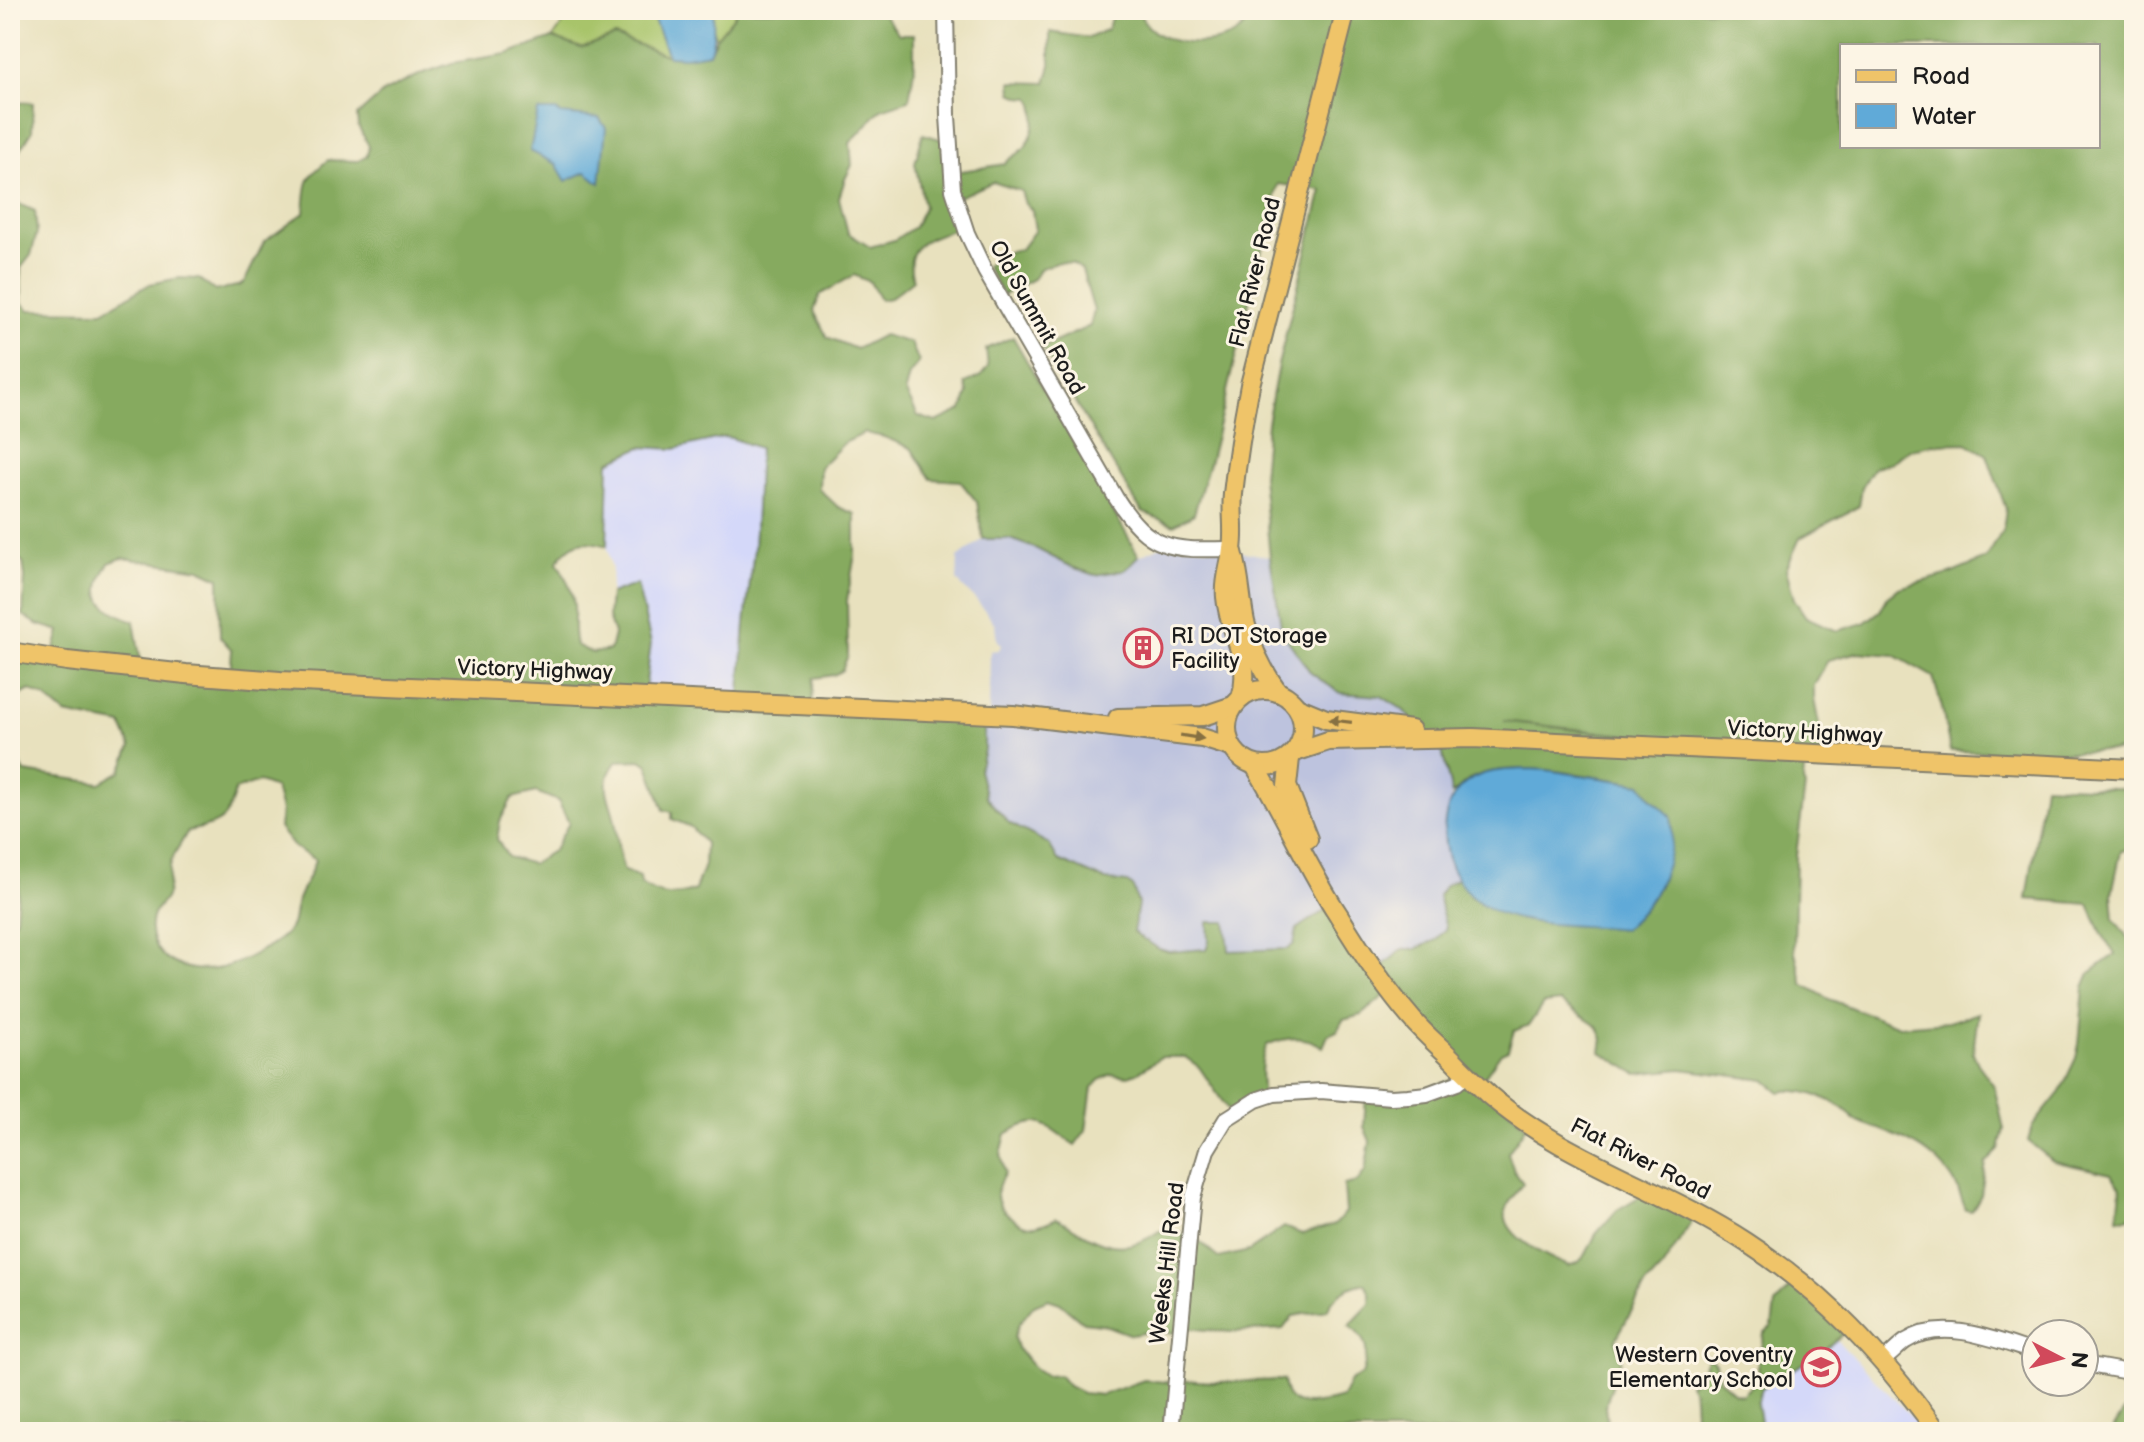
<svg xmlns="http://www.w3.org/2000/svg" width="2144" height="1442" viewBox="0 0 2144 1442" font-family="'Balsamiq Sans',sans-serif">
<style>
.built{fill:#d4d8f9}
.industrial{fill:#bdc3de}
.green{fill:#a8c46a;stroke:#627043;stroke-width:2}
.forest{fill:#86aa5e;stroke:#51633d;stroke-width:2;fill-rule:evenodd}
.water{fill:#60aad8;stroke:#3e637a;stroke-width:2}
.lines{fill:none;stroke-linecap:round;stroke-linejoin:round}
.minor-casing{stroke:#827e6d;stroke-width:18}
.major-casing{stroke:#827e6d;stroke-width:22}
.minor{stroke:#fff;stroke-width:14}
.major{stroke:#efc469;stroke-width:18}
.oneway{fill:#867042}
.labels{text-anchor:middle;stroke-width:6;stroke-linejoin:round;paint-order:stroke}
.street-label{font-size:22px;fill:#1c1c1c;stroke:#fcf5e5}
.poi-label{font-size:22px;fill:#1c1c1c;stroke:#fcf5e5;text-anchor:start}
</style>
<rect width="100%" height="100%" fill="#fcf5e5"/>
<filter id="ink" filterUnits="userSpaceOnUse"><feTurbulence type="fractalNoise" baseFrequency=".0125" numOctaves="2"/><feDisplacementMap in="SourceGraphic" scale="16" xChannelSelector="R" yChannelSelector="G"/><feConvolveMatrix kernelMatrix="1 2 1 2 8 2 1 2 1" color-interpolation-filters="sRGB"/></filter>
<filter id="wash" filterUnits="userSpaceOnUse"><feTurbulence type="fractalNoise" baseFrequency=".006" numOctaves="4" result="noise"/><feDisplacementMap in="SourceGraphic" scale="32" xChannelSelector="R" yChannelSelector="G"/><feGaussianBlur stdDeviation="1.8" result="paint"/><feColorMatrix in="noise" values="0 0 0 0 0 0 0 0 0 0 0 0 0 0 0 0 0 1.4 0 .05"/><feComposite in="paint" operator="in"/></filter>
<g filter="url(#wash)">
<rect width="100%" height="100%" fill="#e8e1be"/>
<g class="built">
<path d="M724 437 731 438 759 448 754 549 745 623 739 706 643 699 651 643 637 584 610 594 612 570 607 545 609 462 641 447 674 449Z"/>
<path d="M1819 1322 1912 1417 1923 1432H1739V1412Z"/>
</g>
<path class="industrial" d="M983 539H1009L1037 549 1125 570 1139 556 1165 544 1234 550 1270 557 1282 632 1340 693 1381 696 1402 709 1442 751 1452 794 1444 820 1448 856 1458 879 1445 885 1446 928 1436 940 1416 949 1375 972 1294 944 1288 949 1229 951 1226 922 1209 941 1206 949 1169 952 1160 949 1133 932 1138 904 1126 883 1105 880 1058 860 1049 844 1009 823 986 797 979 770 984 750V717L989 715 990 651 999 650 1001 645 997 641 995 624 978 602 957 581 958 558Z"/>
<g class="green">
<path d="M564 10H650L668 56 615 36 581 48 553 38 562 25Z"/>
<path d="M714 10H736L735 15 716 38 712 26Z"/>
</g>
<g class="forest">
<path d="M736 10H880L899 34H914V70L909 100 881 109 850 143 852 165 845 179 839 198 848 233 870 247 894 240 914 227 924 207 915 163 923 134 947 141 949 173 1005 164C1010 157 1014 157 1020 152 1034 141 1040 112 1031 98L1020 97 1012 93 1011 82 1046 83 1050 69V32L1089 38 1108 29 1113 10H1139C1149 47 1207 50 1235 34 1245 28 1249 19 1254 10H2134V750L2043 753 1950 751 1942 708 1933 677 1894 655 1858 652 1828 660 1814 685V699L1825 757 1503 721 1805 758 1803 782 1805 787 1796 855 1794 949 1803 984 1829 999 1899 1026 1948 1022 1978 1013 1973 1053 1978 1064 1994 1086 2004 1129 1999 1150 1986 1163 1981 1195 1972 1211 1966 1210C1963 1203 1960 1194 1957 1187 1936 1147 1893 1134 1854 1120 1844 1101 1800 1087 1780 1092L1765 1080 1681 1069 1637 1074 1601 1052 1603 1039 1598 1027 1560 1002 1543 1004 1529 1025 1514 1031 1508 1050 1501 1053 1480 1083 1526 1126 1508 1153 1514 1171 1523 1183C1517 1192 1508 1201 1506 1211 1501 1236 1549 1258 1569 1266L1579 1262 1586 1254 1596 1234 1617 1210 1649 1191 1696 1215 1662 1268 1646 1285 1616 1339 1621 1360 1605 1407 1609 1432H10V931L16 917 19 879 10 870V743L14 754 25 772 100 783 121 771 131 747 122 725 65 714 45 697 30 690 10 701V654L52 660 60 631 37 624 23 615 25 577 23 562 10 553C15 541 18 530 10 519V107L23 102 33 103 32 131 11 165 12 201 35 211 37 233 31 255 21 268 22 303 29 310 103 311 150 284 179 278 199 279 215 291 241 285 245 281 264 242 304 213C307 182 303 180 328 160L358 161 367 156 369 146 358 126 357 116 384 92 421 74 452 63 507 54 553 38 581 48 615 36 668 56 709 53 716 38 735 15ZM1842 46H2098V146H1842ZM993 182 1021 191 1025 204 1032 210 1035 230 1021 249 1010 251 986 266 1003 295 1033 279 1041 268 1059 262 1072 263 1082 270 1094 311 1090 326 1042 348 1142 512 1174 525 1194 514 1211 456 1278 184 1322 190 1278 365 1267 423 1262 476 1270 557 1282 632 1311 673 1340 693 1381 696 1402 709 1442 751 1452 794C1459 789 1465 782 1472 778 1511 758 1597 778 1641 784L1652 799 1671 817C1669 868 1664 894 1623 929L1497 912 1471 897 1458 879 1445 885 1438 896 1446 928 1436 940 1416 949H1403L1375 972 1327 909 1297 929 1294 944 1288 949 1229 951 1226 922H1208L1209 941 1206 949 1169 952 1159 949 1133 932 1138 904 1133 887 1127 883 1105 880 1058 860 1049 844 1009 823 986 797 979 770 984 750V717L811 708 814 678 834 675 842 670 848 655 847 600 855 554V514L838 507 819 489 820 467 844 443 865 433 884 437 911 448 931 479 960 481 977 502 983 539H1010L1037 549 1072 567 1095 575 1125 570 1139 556 1013 337 986 349 988 367 980 377 965 383 968 393 962 410 936 422 918 416 905 391 909 375 919 362 911 343 883 335 856 349 827 337 814 311 820 295 854 275 870 282 880 300 890 298 913 280C901 241 934 237 963 226L956 198ZM724 437 731 438 759 448 754 549 745 623 739 706 644 699 651 643 637 584 610 594 608 617 614 634 610 650 592 653 576 645C572 629 575 620 574 605 572 589 565 576 557 562 570 542 583 538 607 546L609 462 641 447 674 449ZM1966 443 1987 455 2006 509 2003 530 1986 559 1950 574 1899 588 1887 598 1880 611 1864 623 1837 631 1806 617 1794 599 1786 569 1800 538 1859 506 1862 487 1874 467 1891 463 1907 451 1932 444ZM122 558 200 569 219 578 220 637 232 650 230 676 142 669 134 621C101 609 88 596 109 563ZM641 760 648 765 664 810 672 812V819L691 827 705 843 704 865 695 890C675 898 659 897 641 884L640 877 624 871C618 856 618 843 616 827 613 800 596 787 617 761ZM259 782 275 788 281 811 279 828 294 847 315 860C311 876 301 889 296 905 293 915 295 925 286 933 277 943 242 962 228 966 199 976 155 967 151 931 149 908 162 908 167 894 170 884 168 873 171 863 174 852 183 841 188 831 222 823 226 824 235 790ZM536 792 558 801 569 823 554 850 532 864 508 857 497 839 500 821 512 798ZM1388 993 1467 1075 1407 1096H1366L1364 1127 1370 1141 1365 1171 1357 1182 1344 1185 1346 1212 1336 1224 1302 1234 1284 1227 1249 1251 1219 1258 1191 1234 1159 1231C1119 1261 1094 1240 1057 1218 1049 1221 1041 1226 1033 1226 1023 1226 1018 1222 1010 1216 993 1204 994 1190 1005 1173L1001 1154 1006 1134C1041 1113 1044 1125 1075 1145L1086 1130 1092 1088 1099 1080 1112 1074 1128 1076 1137 1073 1161 1057H1185L1199 1067 1231 1114 1263 1097C1261 1079 1259 1061 1267 1045 1287 1036 1305 1035 1323 1047L1328 1035 1337 1031 1343 1020 1361 1015ZM1365 1283 1370 1293V1304L1349 1326C1369 1339 1369 1354 1362 1375L1350 1381 1342 1398C1328 1402 1293 1411 1286 1393 1284 1389 1284 1384 1283 1380L1216 1382 1180 1380 1176 1383 1144 1380 1102 1395 1082 1393 1068 1386 1059 1375 1045 1376 1036 1370 1017 1348 1014 1337 1019 1324 1034 1305 1048 1299 1060 1303 1083 1322 1102 1324 1131 1335 1149 1332 1179 1333 1183 1328 1231 1332 1283 1329 1293 1316 1327 1310C1335 1294 1347 1287 1365 1283Z"/>
<path d="M2044 785 2134 789V848L2121 851 2112 893 2114 919 2134 946V1156L2131 1159 2134 1179V1213L2128 1218 2118 1217 2121 1188 2111 1174 2053 1161 2028 1141 2032 1127 2060 1092 2076 1058 2079 1044 2084 987 2090 973 2115 954 2102 934 2089 904 2027 899Z"/>
<path d="M1794 1282 1850 1328 1818 1355 1762 1388 1757 1404 1762 1432H1687L1696 1423C1693 1409 1697 1394 1689 1383L1699 1378 1708 1356 1716 1363 1719 1379 1735 1393 1742 1395 1759 1378 1758 1362 1764 1333 1772 1326 1775 1305Z"/>
<path d="M2134 1390V1432H2111L2131 1401Z"/>
</g>
<g class="water">
<path d="M650 10H714C712 27 716 37 709 53L685 57 668 56Z"/>
<path d="M538 111H556L561 114 599 118 606 128 600 183 586 172 566 181 556 164 530 151Z"/>
<path d="M1529 769 1546 770 1641 784 1652 799 1671 816C1677 860 1656 901 1624 929 1584 924 1524 928 1490 909 1477 902 1466 893 1458 880 1439 849 1437 802 1469 781 1485 769 1510 770 1529 769Z"/>
</g>
</g>
<g filter="url(#ink)">
<g class="lines">
<defs>
<g id="minor">
<path d="M946 10 948 116 953 190 967 233 985 271 1116 498C1151 552 1171 550 1232 549"/>
<path d="M1881 1361C1891 1356 1897 1347 1906 1341 1944 1317 1998 1341 2036 1353"/>
<path d="M2084 1364 2134 1373"/>
<path d="M1171 1432 1193 1197 1207 1150 1226 1119 1256 1100 1274 1094 1321 1091 1391 1097 1408 1096 1427 1094 1457 1083 1467 1075"/>
</g>
<g id="major">
<path d="M1233 552C1240 576 1240 598 1245 622 1251 647 1263 671 1278 692"/>
<path d="M10 652 67 661 186 674 280 681 1013 715 1202 738 1231 747"/>
<circle cx="1265" cy="728" r="38"/>
<path d="M1241 698C1253 660 1229 634 1226 597 1224 580 1231 565 1232 549 1235 531 1231 512 1233 494 1237 457 1243 421 1250 385L1346 10"/>
<path d="M1297 707 1326 719 1411 730"/>
<path d="M1118 718 1203 716 1233 706"/>
<path d="M1295 752 1328 741 1473 738 2134 769"/>
<path d="M1290 758 1287 786 1308 839"/>
<path d="M1255 766C1285 814 1307 867 1338 914 1358 947 1386 989 1411 1018 1425 1035 1443 1049 1458 1065 1468 1075 1478 1085 1489 1095 1564 1160 1663 1188 1746 1242 1825 1293 1882 1356 1938 1432"/>
</g>
</defs>
<use href="#minor" class="minor-casing"/>
<use href="#major" class="major-casing"/>
<use href="#minor" class="minor"/>
<use href="#major" class="major"/>
</g>
<defs><path id="oneway-solid" d="M-6-.8H1V-3.2L6.5 0L1 3.2V.8H-6Z" transform="scale(2)"/></defs>
<g class="oneway">
<use href="#oneway-solid" transform="translate(1340 721) rotate(-173)"/>
<use href="#oneway-solid" transform="translate(1192 737) rotate(9)"/>
</g>
</g>
<defs>
<symbol id="building-ring" viewBox="-11 -11 22 22"><circle r="9.5" fill="#fcf5e5" stroke="#d1495b" stroke-width="1.5"/><path d="M-4-6H4V6H1V3H-1V6H-4ZM-2.5-4.3h1.7v1.8h-1.7ZM.8-4.3h1.7v1.8H.8ZM-2.5-1h1.7V.8h-1.7ZM.8-1h1.7V.8H.8Z" fill="#d1495b"/></symbol>
<symbol id="school-ring" viewBox="-11 -11 22 22"><circle r="9.5" fill="#fcf5e5" stroke="#d1495b" stroke-width="1.5"/><path d="M0-5L7-2L0 1L-7-2ZM-4 1L0 2.5L4 1V4Q0 6-4 4Z" fill="#d1495b"/></symbol>
</defs>
<g fill-rule="evenodd">
<use href="#building-ring" x="1121" y="626" width="44" height="44"/>
<use href="#school-ring" x="1799" y="1345" width="44" height="44"/>
</g>
<g class="labels">
<g class="street-label">
<text transform="translate(1254 272) rotate(-76)" y="8">Flat River Road</text>
<text transform="translate(1038 317) rotate(61)" y="8">Old Summit Road</text>
<text transform="translate(535 669) rotate(2)" y="8">Victory Highway</text>
<text transform="translate(1805 731) rotate(3)" y="8">Victory Highway</text>
<text transform="translate(1641 1158) rotate(27)" y="8">Flat River Road</text>
<text transform="translate(1166 1263) rotate(-83)" y="8">Weeks Hill Road</text>
</g>
<g class="poi-label">
<text x="1171" y="643">RI DOT Storage<tspan x="1171" dy="25">Facility</tspan></text>
<text x="1793" y="1362" text-anchor="end">Western Coventry<tspan x="1793" dy="25">Elementary School</tspan></text>
</g>
</g>
<rect width="2144" height="1442" fill="none" stroke="#fcf5e5" stroke-width="40"/>
<rect x="1840" y="44" width="260" height="104" fill="#fcf5e5" stroke="#a29e95" stroke-width="2"/>
<rect x="1856" y="70" width="40" height="12" fill="#efc469" stroke="#a29e95" stroke-width="2"/>
<text x="1912" y="84" font-size="24" fill="#1c1c1c">Road</text>
<rect x="1856" y="104" width="40" height="24" fill="#60aad8" stroke="#a29e95" stroke-width="2"/>
<text x="1912" y="124" font-size="24" fill="#1c1c1c">Water</text>
<g transform="translate(2060 1358) rotate(96)"><circle r="38" fill="#fcf5e5" stroke="#a29e95" stroke-width="2"/>
<path d="M0-6L14 30L0 20L-14 30Z" fill="#d1495b"/>
<text y="-12" font-size="22" font-weight="bold" text-anchor="middle" fill="#1c1c1c">N</text>
</g>
</svg>
